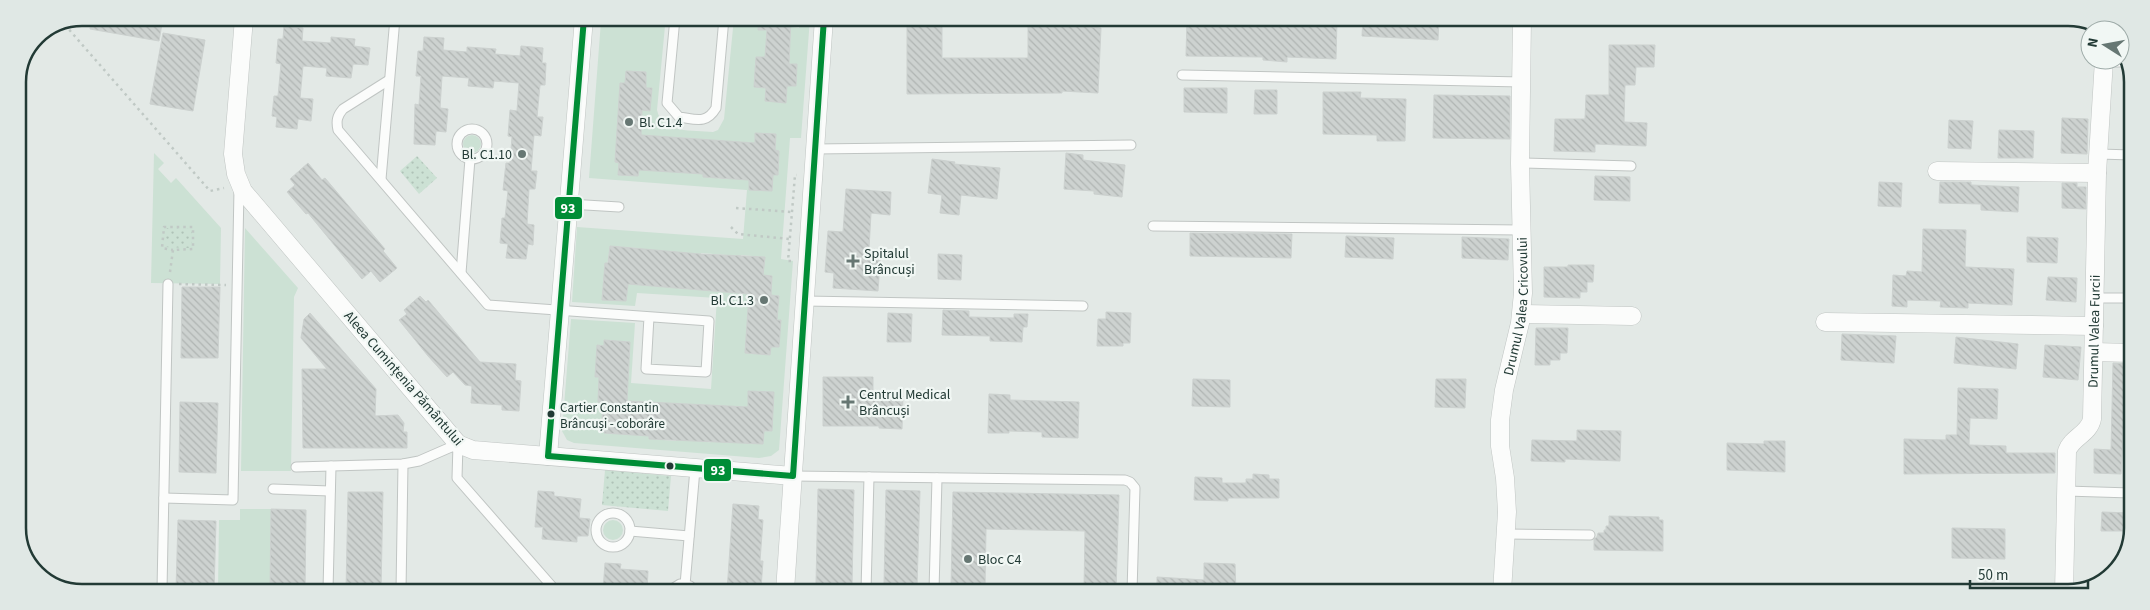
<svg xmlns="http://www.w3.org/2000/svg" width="2150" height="610" viewBox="0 0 2150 610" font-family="'Source Sans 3',sans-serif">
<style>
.grass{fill:#cce1d4;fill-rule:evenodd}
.park{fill:url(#park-dots)}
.building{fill:url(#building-back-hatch);stroke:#ccd1cf}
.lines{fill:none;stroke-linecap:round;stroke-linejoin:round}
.service-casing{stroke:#c0c5c3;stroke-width:11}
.minor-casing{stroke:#c0c5c3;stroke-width:19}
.path{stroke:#c0c9c5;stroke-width:2.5;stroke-dasharray:2.5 4;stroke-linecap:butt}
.service{stroke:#fbfcfb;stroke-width:9}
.minor{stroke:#fbfcfb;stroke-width:18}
.bus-1-casing{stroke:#f1f7f4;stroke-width:10}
.bus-1{stroke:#008d36;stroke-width:6}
.poi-dot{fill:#667773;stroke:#f1f7f4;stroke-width:2}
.bus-dot{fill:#223a35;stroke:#f1f7f4;stroke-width:2}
.labels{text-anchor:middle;stroke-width:4.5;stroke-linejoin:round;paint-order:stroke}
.bus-label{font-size:13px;fill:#223a35;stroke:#f1f7f4;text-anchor:start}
.poi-label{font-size:14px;fill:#223a35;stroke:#f1f7f4;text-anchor:start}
.street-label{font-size:14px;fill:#223a35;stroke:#f1f7f4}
.rim{fill:none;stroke:#223a35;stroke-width:2.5}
.line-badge{stroke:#f1f7f4;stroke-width:2}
.badge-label{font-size:14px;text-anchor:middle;font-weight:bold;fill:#fff}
</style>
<defs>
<pattern id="park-dots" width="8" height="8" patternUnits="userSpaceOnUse" patternTransform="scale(1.25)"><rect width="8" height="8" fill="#cce1d4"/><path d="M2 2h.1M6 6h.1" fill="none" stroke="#afc2b7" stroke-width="1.8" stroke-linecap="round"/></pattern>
<pattern id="building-back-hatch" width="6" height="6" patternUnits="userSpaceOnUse" patternTransform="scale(1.25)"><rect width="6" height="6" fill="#cdd2d0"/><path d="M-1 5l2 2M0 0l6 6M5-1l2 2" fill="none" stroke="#b0b5b3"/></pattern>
</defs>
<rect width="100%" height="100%" fill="#e3e9e6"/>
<g class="grass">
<path d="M734 18H759L758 29 767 30 765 57H756L754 87 766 88 765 101 786 102 787 86H796L797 65 789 64 791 27 799 28 800 18H810L801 138H790L781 259 793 261 779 450 771 456 759 458 574 443 567 440 562 431 571 319 635 323 631 383 711 389 717 298 637 293 635 306 572 302 577 227 743 239 747 190 589 178 601 21 665 26 657 110C662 134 693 130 713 132L718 130 724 119ZM627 71 646 72V88H652L650 111 642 110 640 145 663 137 689 138 754 148 756 133 776 134 775 150 779 151 778 175H773L772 191 749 190 750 175 727 179 703 177V170L639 164 638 176 618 175 619 163 615 162 620 83H625ZM610 246 638 248 700 262 701 253 727 255 726 266 740 267 741 255 765 257 763 275 772 276 771 295 779 296 778 311 773 320 770 355 745 353 749 294 628 284 626 301 602 300ZM604 340 630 342 627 401 748 407 749 391 772 431C746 431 721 448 695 440 689 439 683 434 677 431L676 441 650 439V429L633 435 604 433 605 420H602L603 403 598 402 599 382 602 377 597 346H604Z"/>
<circle cx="472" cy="144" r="9"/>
<path d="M154 153 164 163 158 169 171 183 176 178 221 228 220 284 151 283Z"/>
<path d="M245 228 298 288 294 297 291 471H241Z"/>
<path d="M240 509H271L270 591H218L219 520H240Z"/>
<circle cx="613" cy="530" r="10"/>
</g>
<g class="park">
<path d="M417 156 437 178 419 194 400 171Z"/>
<path d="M165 228 192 229 191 248 164 247Z"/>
<path d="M605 470 671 476 668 511 602 505Z"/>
</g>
<g class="building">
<path d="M92 18H163L159 41 90 29Z"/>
<path d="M759 18H791L789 64H797L796 86H787L786 103 765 101 766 88 754 87 756 57H765L767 30H758Z"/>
<path d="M1187 19H1337L1336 59 1287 57V62L1263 60V57L1186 56Z"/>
<path d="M1363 19H1439L1438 40 1362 36Z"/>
<path d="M907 23H942V58H1028V25L1062 24 1101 28 1098 93 1062 91V93L907 94Z"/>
<path d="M284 26 303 28 302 41 331 43V37L355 39 354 46 370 48 368 65 353 64 351 78 326 76 327 68 303 66 300 98 313 99 311 121 298 119 297 129 276 127 277 117 272 116 274 96H278L281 64 276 63 278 39H283Z"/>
<path d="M163 33 205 40 193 111 150 104Z"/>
<path d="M424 37 444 38 443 50 467 52V47L496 49 495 54 520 56 521 46 543 48 542 63H546L545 85H540L537 117H543L541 136 534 135 531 171H537L535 189H529L527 224 534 225 533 245 528 244 526 259 506 258 508 244 500 243 502 218H505L508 191 503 190 506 163H510L512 137 508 136 510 110 517 111 519 83 494 81 493 88 468 86 469 78 442 76 440 108 448 109 446 132 436 131 435 145 414 144 415 104 419 105 421 76H416L418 51H423Z"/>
<path d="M1609 45H1655L1654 67H1636L1635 85H1625L1624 122 1647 123 1646 146 1595 144V152L1554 151 1555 119H1585L1586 95H1609Z"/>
<path d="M626 71 646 72V88H652L650 111 642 110 641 135 755 143V133L776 134 775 150 779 151 778 175H773L772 191 749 190V180L703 177V174L639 170 638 176 618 175 619 163 615 162 620 83H625Z"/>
<path d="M1184 88H1227V113L1184 112Z"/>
<path d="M1255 90H1277V114H1254Z"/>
<path d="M1323 92H1361L1360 98 1406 99 1405 141H1377V135L1323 134Z"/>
<path d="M1434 95 1510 96V139L1433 138Z"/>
<path d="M2062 118 2088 119 2087 154 2061 153Z"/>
<path d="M1949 120 1973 121 1971 149 1948 148Z"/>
<path d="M1999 130 2034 131 2033 158H1998Z"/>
<path d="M1066 153 1083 155V160L1125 165 1122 197 1094 194V191L1064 189Z"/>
<path d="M932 159 955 162 954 164 1000 168 997 199 961 195 959 215 940 213 942 195 928 193Z"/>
<path d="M308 163 322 180 325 178 385 249 383 251 397 268 380 282 371 271 362 279 308 213 306 214 287 192 295 185 290 179Z"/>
<path d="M1595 176 1630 177V201L1594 200Z"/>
<path d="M1879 182 1902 183 1901 207 1878 206Z"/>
<path d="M1940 182H1971V185L2019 187 2018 212 1981 210V204L1939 203Z"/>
<path d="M2062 183H2077V187H2086V209L2062 208Z"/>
<path d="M846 189 891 192 890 215 871 213 869 249 881 250 878 291 833 288 834 273 825 272 828 231 843 232Z"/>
<path d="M1923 229 1966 230 1965 267 2014 269 2012 305 1968 303V308L1940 307 1941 301 1907 300V307L1892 306 1893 275 1906 276 1907 271 1922 272Z"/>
<path d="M1190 233 1292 234 1291 258 1190 256Z"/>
<path d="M1346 236 1394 238 1393 259 1345 257Z"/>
<path d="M1462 237 1509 239 1508 260 1462 258Z"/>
<path d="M2027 237 2058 238 2057 263 2027 262Z"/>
<path d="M610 246 700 254 765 257 763 275 772 276 771 295 779 296 777 320H781L779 347H771L770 355 745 353 749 294 628 284 626 301 602 300 605 263H608Z"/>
<path d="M938 254 962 255 961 280 938 279Z"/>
<path d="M1568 265H1594L1593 282H1587V292H1580V298L1544 297V267H1568Z"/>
<path d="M2048 277 2077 278 2076 302 2046 300Z"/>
<path d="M182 287H220L218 358H181Z"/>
<path d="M420 296 426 302 428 300 480 362 516 364 515 380 521 381 519 411 502 410V405L471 403 472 386 465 385 453 372 447 377 428 356 399 320 407 314 404 310Z"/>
<path d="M943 310 969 311V317L1014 318V314H1028L1027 327H1023L1022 342 990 341V336L942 335Z"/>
<path d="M1106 312 1131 313 1130 343H1123V346H1097L1098 319H1106Z"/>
<path d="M310 313 376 389 375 416 398 415 404 423 403 432H407V448H303L302 369H327L301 338 304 319Z"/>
<path d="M888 313 912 314 911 342H887Z"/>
<path d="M1536 328H1568L1567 353H1560V360H1550V365H1535Z"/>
<path d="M1842 334 1896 336 1894 363 1841 360Z"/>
<path d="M1956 337 2018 344 2016 369 1954 363Z"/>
<path d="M604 340 630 342 627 401 748 407V391L774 392 772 431H764L763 444 649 439V436L604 433 605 420H602L603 403 598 402 599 377H595L597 345 604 346Z"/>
<path d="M2045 345 2081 347 2078 380 2043 377Z"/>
<path d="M2113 363 2131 364V434H2123L2121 474 2094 473V449L2111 450Z"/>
<path d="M823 377H873V395L903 396 902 429 879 428V426H823Z"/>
<path d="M1193 379 1230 380V407L1192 406Z"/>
<path d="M1436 379H1466L1465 408 1435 407Z"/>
<path d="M1958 388 1998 389 1997 419 1970 418 1969 445 2006 446V453H2055V473L1904 474V439L1946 440V435H1957Z"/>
<path d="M989 394 1010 395V400L1079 402 1078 438 1042 437V432L1009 431V433H988Z"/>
<path d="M180 402 218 403 216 473 179 472Z"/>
<path d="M1577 430 1621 431 1620 461 1565 459V462L1531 461 1532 440 1577 441Z"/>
<path d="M1764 441H1785V472L1727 470V443L1764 444Z"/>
<path d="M1253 474 1269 475V479H1279V498H1228V501L1194 500 1195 477 1222 478V483H1246V479H1253Z"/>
<path d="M818 489 854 490 852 585 816 584Z"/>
<path d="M886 490 920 491 917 586 884 585Z"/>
<path d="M538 491 554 492V496L581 499 579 518 590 519 588 536H577V542L542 539 543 527H535Z"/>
<path d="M348 492H383L381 591H346Z"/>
<path d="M953 492 1119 495 1116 590 1084 589 1085 531 986 529 985 587H951Z"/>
<path d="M733 504 759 506 758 519 763 520 760 561H763L761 588 756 587V591H727Z"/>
<path d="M271 509 306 510 305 591H270Z"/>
<path d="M2102 512 2130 513V531H2101Z"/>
<path d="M1609 516 1659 517V520H1663V551L1594 550V539L1597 537 1598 533H1604V530H1606V526H1609Z"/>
<path d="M178 520 216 521 214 591 176 590Z"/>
<path d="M1952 528 2005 529V559L1952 558Z"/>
<path d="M605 563 621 564 620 569 648 571 647 591H603Z"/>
<path d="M1204 563 1235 564 1236 592H1157V577L1204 580Z"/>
</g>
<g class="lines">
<defs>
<g id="service">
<path d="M675 18 667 103 679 117C695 119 706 125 716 108L724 18"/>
<path d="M2104 62H2126"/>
<path d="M1182 75 1522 82"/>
<path d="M389 80 343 109C337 116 336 121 338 130L488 305 709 321 706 372 646 369 649 317"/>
<circle cx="472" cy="144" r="15"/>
<path d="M815 149 1131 145"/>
<path d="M2099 154 2132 155"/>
<path d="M1520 163 1631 166"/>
<path d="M381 179 395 18"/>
<path d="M569 204 619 207"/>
<path d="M1153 226 1521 230"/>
<path d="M461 273 470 159"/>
<path d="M2095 298H2131"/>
<path d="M805 301 1083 306"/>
<path d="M296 467 403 464 419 461 458 444 457 478 556 591"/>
<path d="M793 476 1125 480 1130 482 1135 488 1132 592"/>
<path d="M273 489 330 491"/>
<path d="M2066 491 2131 493"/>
<path d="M164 498 233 500 239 189"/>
<circle cx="613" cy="530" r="17"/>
<path d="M630 531 689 536"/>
<path d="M1506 534 1590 535"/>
<path d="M685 585 695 469"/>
<path d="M162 590 168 284"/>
<path d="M328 591 331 466"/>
<path d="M401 591 403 464"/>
<path d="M669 591 680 584 690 586 695 591"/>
<path d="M866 591 869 477"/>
<path d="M934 591 937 478"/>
</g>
<g id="minor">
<path d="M244 18 233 154 236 174 243 191 458 444 473 450 793 476"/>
<path d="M1937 171 2097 173"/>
<path d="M1522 314 1632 316"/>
<path d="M1825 322 2094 326"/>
<path d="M2094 352 2131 353"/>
<path d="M548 456 584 18"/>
<path d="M785 591 824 18"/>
<path id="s1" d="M1502 592 1507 512 1505 478 1500 446V420L1504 390 1520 323 1523 293 1520 163 1522 19"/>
<path id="s2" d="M2064 592 2067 451C2072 437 2089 434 2092 419L2097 173 2104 60"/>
</g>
</defs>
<use href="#service" class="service-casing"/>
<use href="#minor" class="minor-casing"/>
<g class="path">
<path d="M65 25 210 191 224 188"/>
<path d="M736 208 792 212"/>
<path d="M731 227 738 234 789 239"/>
<path d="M791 261H788L795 175H797"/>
<path d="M170 272 173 250 193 249V227H164L162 248 173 250"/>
<path d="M179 284 226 285"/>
</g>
<use href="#service" class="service"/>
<use href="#minor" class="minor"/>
<defs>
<path id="bus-1" d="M584 18 548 456 793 476 824 18"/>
</defs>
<use href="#bus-1" class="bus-1-casing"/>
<use href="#bus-1" class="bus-1"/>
</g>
<g class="poi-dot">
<circle cx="629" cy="122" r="5"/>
<circle cx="522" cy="154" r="5"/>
<path d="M850.5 253.5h5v5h5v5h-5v5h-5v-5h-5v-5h5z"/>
<circle cx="764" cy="300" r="5"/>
<path d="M845.5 394.5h5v5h5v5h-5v5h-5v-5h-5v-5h5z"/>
<circle cx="968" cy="559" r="5"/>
</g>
<g class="bus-dot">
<circle cx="551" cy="414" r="4.5"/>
<circle cx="670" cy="466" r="4.5"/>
</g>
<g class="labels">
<g class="bus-label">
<text x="560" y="412">Cartier Constantin<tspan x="560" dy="16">Brâncuși - coborâre</tspan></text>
</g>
<g class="poi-label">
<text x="639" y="127">Bl. C1.4</text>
<text x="512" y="159" text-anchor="end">Bl. C1.10</text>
<text x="864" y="258">Spitalul<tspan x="864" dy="16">Brâncuși</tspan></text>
<text x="754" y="305" text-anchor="end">Bl. C1.3</text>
<text x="859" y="399">Centrul Medical<tspan x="859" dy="16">Brâncuși</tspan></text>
<text x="978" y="564">Bloc C4</text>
</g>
<g class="street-label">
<text dy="5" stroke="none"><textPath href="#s1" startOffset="288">Drumul Valea Cricovului</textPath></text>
<text dy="5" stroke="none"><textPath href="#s2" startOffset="270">Drumul Valea Furcii</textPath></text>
<text transform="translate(404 378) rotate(49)" y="5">Aleea Cumințenia Pământului</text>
</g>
</g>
<path d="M0 0H2150V610H0ZM82 26H2068A56 56 0 0 1 2124 82V528A56 56 0 0 1 2068 584H82A56 56 0 0 1 26 528V82A56 56 0 0 1 82 26Z" fill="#e0e8e5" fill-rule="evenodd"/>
<path class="rim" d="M82 26H2068A56 56 0 0 1 2124 82V528A56 56 0 0 1 2068 584H82A56 56 0 0 1 26 528V82A56 56 0 0 1 82 26Z"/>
<g class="line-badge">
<rect x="554" y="196" width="29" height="24" rx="5" fill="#008d36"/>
<rect x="703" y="458" width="29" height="24" rx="5" fill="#008d36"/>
</g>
<g class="badge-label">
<text x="568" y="213">93</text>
<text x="718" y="475">93</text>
</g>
<g transform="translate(2105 45) rotate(281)"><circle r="24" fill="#f1f7f4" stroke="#9eaba8"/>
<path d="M0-4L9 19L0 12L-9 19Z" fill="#667773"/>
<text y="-8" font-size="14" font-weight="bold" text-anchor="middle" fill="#223a35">N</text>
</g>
<path d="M1970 580v8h118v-8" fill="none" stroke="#223a35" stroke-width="2.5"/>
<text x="1978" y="580" font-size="15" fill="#223a35" stroke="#f1f7f4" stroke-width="4" paint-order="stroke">50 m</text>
</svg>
